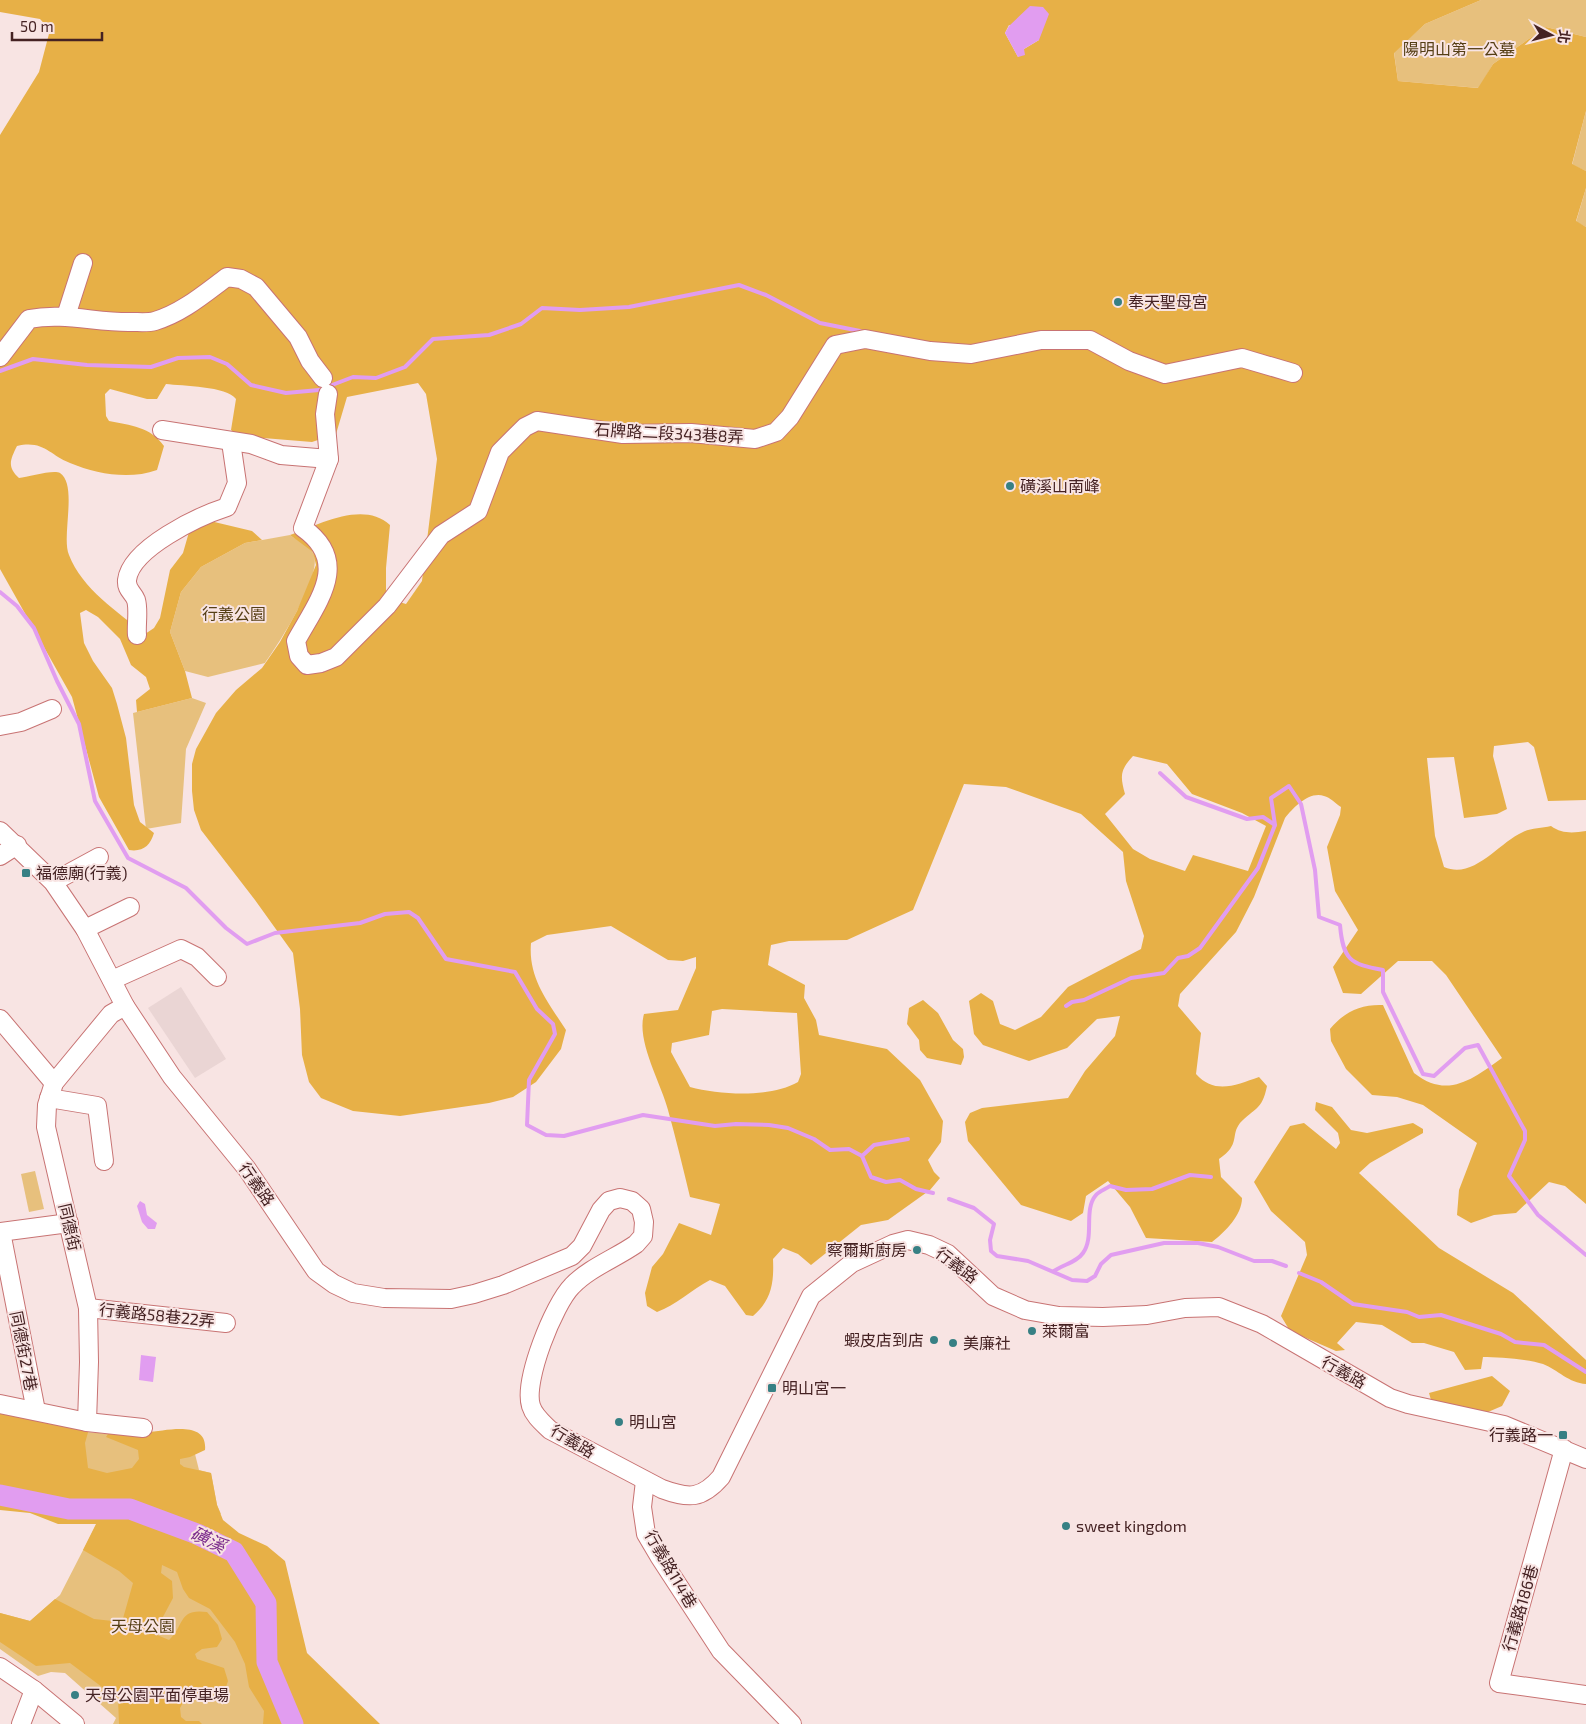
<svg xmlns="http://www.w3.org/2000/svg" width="1586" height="1724" viewBox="0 0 1586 1724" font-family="'Exo 2','Noto Sans TC',sans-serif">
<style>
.built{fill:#ead5d4}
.green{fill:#e7c07d}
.forest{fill:#e7b047;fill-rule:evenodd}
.water{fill:#e19df0}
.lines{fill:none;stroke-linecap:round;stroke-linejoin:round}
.stream{stroke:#e19df0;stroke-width:4}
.river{stroke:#e19df0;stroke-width:21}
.minor-casing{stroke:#c87373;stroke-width:20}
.minor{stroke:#fff;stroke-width:18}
.poi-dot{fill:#378084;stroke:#f8e4e3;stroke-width:2}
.labels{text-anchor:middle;stroke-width:4;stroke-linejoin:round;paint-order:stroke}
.park-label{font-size:16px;fill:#553e14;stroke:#f8e4e3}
.poi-label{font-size:16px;fill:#452223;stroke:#f8e4e3;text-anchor:start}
.street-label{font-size:16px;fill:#452223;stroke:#f8e4e3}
.water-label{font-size:18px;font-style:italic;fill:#7b2b8c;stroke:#f8e4e3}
</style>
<rect width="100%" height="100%" fill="#f8e4e3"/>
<path class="built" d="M181 987 226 1059 195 1078 148 1008Z"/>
<g class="green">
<path d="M1481 0H1586V37L1546 27 1493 64 1479 88 1398 81 1394 52 1425 24Z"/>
<path d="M1586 111V171L1572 165Z"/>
<path d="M1586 188V227L1576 222Z"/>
<path d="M290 535C297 540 307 545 312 551 327 570 278 645 265 663L208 677 185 671 170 632 181 592 201 567 245 543Z"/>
<path d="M192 698 206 703 186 749 181 823 146 829 133 713Z"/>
<path d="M35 1171 44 1209 29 1212 21 1174Z"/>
<path d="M87 1432 146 1437 194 1450 199 1470 211 1473 217 1505 221 1514 39 1476Z"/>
<path d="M97 1523 184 1541 350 1724H113L116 1718 65 1673 51 1672 38 1676 0 1649V1613L30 1621 60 1595Z"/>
</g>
<g class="forest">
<path d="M0 0H1481L1425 24 1394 53 1398 81 1478 88 1493 64 1546 27 1586 37V111L1572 164 1586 171V188L1576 221 1586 227V800L1548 801 1534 747 1528 742 1494 746 1493 756 1507 809 1497 814 1464 818 1454 757 1427 758 1435 836 1444 867C1474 880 1498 843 1523 832 1531 828 1542 828 1551 826 1562 834 1573 833 1586 831V1204L1565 1186 1549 1182 1516 1213 1494 1215 1471 1223 1457 1215 1459 1190 1477 1143 1423 1105 1397 1097 1372 1095 1346 1069 1331 1041 1330 1029C1344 1012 1361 1004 1383 1005L1414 1073C1448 1100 1474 1078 1502 1058L1446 975 1432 961H1398L1361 994 1343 993 1333 967 1358 930 1335 891 1327 847 1340 815 1341 807C1336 804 1330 797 1324 796 1309 791 1293 808 1285 818L1254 897 1236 932 1180 994 1178 1006 1201 1033 1196 1074C1215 1095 1236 1085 1259 1077L1267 1086C1262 1111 1254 1108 1240 1123 1230 1136 1241 1144 1219 1159L1221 1177 1242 1198C1242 1215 1225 1232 1212 1242L1146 1238 1130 1207 1108 1181 1086 1196 1083 1213 1071 1221 1021 1205 968 1141 965 1122 970 1113 982 1108 1068 1098 1085 1071 1115 1036 1120 1016 1097 1019 1067 1048 1029 1061 983 1045 974 1034 969 1001 981 993 993 1001 1000 1024 1015 1030 1041 1017 1068 987 1141 949 1144 936 1126 881 1123 852 1081 814 1006 787 964 784 913 910 847 940 789 941 771 945 768 965 805 985 804 998 816 1020 819 1035 887 1049 920 1080 943 1121 941 1142 928 1160 934 1172 940 1178 930 1190 888 1220 861 1225 811 1265 798 1254 783 1248 773 1259C774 1282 772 1300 753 1316L746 1315 725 1286 710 1280C691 1290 676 1305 657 1312L647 1306 645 1293 652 1267 663 1254 679 1223 711 1235 720 1204 690 1197C683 1168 676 1139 668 1110 661 1083 636 1041 644 1014L678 1010 696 968V957L683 961 668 960 611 926 547 935 531 943C528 978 548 1002 566 1030L561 1049 536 1082 513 1097 489 1103 400 1116 353 1111 321 1098 309 1082 302 1055 300 1009 293 953 255 900 201 830 194 810 192 791V764L196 749 216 713 236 690 262 668 280 642 297 611 316 565 313 552 290 535C318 525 363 500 390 525L386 568V598L406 604 422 581 437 459 426 394 418 383 347 397 336 434 312 442 238 436 231 430 236 399C227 386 182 386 166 384L157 399H147L110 389 105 394 106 416 109 421C130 425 151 427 164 446L157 470C129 480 97 474 70 463 49 455 44 440 17 446 10 460 7 467 19 478 28 477 54 469 60 473 78 485 61 537 69 555 82 589 118 612 145 634L154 628 160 618 170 570 183 553 189 532 206 520 252 531 262 540 245 543 201 567 181 592 170 632 185 671 192 698 137 712 136 700 150 689 146 677 131 665 120 639 98 617 86 610 80 613 84 643 93 661 112 688 117 704 126 738 134 805 140 822 154 833C150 846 143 852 129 850L99 797 72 697 0 569V135L39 72 50 30 40 19 0 12ZM1009 25 1039 40 1024 49 1018 57 1005 33ZM1133 756 1167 764 1192 794 1242 813 1266 826 1248 871 1193 855 1185 871 1150 859 1133 849 1105 814 1125 794C1120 776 1120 770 1133 756ZM722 1009 797 1013 801 1074 798 1082C770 1098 721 1095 690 1087L671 1052 672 1043 709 1035 712 1011Z"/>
<path d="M923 1000 938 1013 953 1040 963 1049 964 1057 961 1065 927 1058 920 1050 919 1040 907 1024 909 1008Z"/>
<path d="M1316 1102 1332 1107 1351 1130 1367 1133 1413 1123 1423 1129V1133L1370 1163 1359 1173 1439 1248 1513 1293 1586 1360V1384C1569 1383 1558 1370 1543 1364 1529 1359 1498 1357 1483 1357L1481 1369 1465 1370 1454 1352 1424 1343H1412L1382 1325 1356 1322 1337 1343 1345 1350 1336 1351 1290 1331 1281 1316 1307 1255 1305 1242 1271 1211 1254 1182 1290 1126 1304 1123 1336 1149 1340 1143 1338 1133 1315 1110Z"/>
<path d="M1492 1376 1510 1391 1502 1406 1488 1412 1431 1400 1429 1393Z"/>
<path d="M0 1407 89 1429 85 1443 88 1468 107 1473 132 1468 139 1459 138 1450 106 1437 112 1428C123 1429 136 1432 147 1432 166 1431 208 1419 205 1450L190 1457 180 1459V1464L184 1467 211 1473 217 1505 223 1520 239 1533 267 1546 285 1561 307 1653 380 1724H263L264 1711 249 1687 245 1664 235 1642 210 1609 189 1598 183 1589 177 1572 162 1565 161 1573 172 1581 173 1598 156 1630 157 1635 169 1640C185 1625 178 1608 207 1612L218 1625 222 1639 217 1647 202 1649 195 1654 197 1659 224 1668 228 1681 224 1693 186 1697 180 1708 181 1717 186 1721H199L202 1724H119L118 1699 70 1663 36 1666 0 1642V1613L30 1621 55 1599 94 1619 122 1622 133 1583 119 1571 83 1550 96 1524H58L30 1513 0 1510Z"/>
</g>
<g class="water">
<path d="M1030 6 1043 7 1049 14 1039 40 1024 49 1025 55 1018 57 1005 33 1009 26Z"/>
<path d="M140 1201 145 1204 147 1215 157 1223 155 1229H148L142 1222 137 1206Z"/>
<path d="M141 1355 156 1357 153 1382 139 1380Z"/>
</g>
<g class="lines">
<g class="stream">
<path d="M0 371 33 359 87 365 151 367 178 358 210 357 227 364 251 385 286 393 319 390 353 377 376 378 405 367 433 339 489 335 521 324 542 308 580 310 629 307 739 285 766 295 820 323 860 331"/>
<path d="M0 592 17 606 34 628 57 681 79 724 95 801 128 858 186 888 226 928 247 944 275 933 360 923 385 914 409 912 418 918 446 959 515 972 537 1009 553 1024 555 1034 529 1080 527 1125 546 1135 564 1136 643 1115 715 1126 736 1124 769 1125 788 1128 814 1139 830 1150 849 1149 862 1156 871 1177 886 1182 900 1180 916 1189 933 1193"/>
<path d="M1160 773 1186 797 1247 819 1263 817 1275 825 1271 798 1289 786 1301 804 1315 870 1319 917 1340 925C1343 960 1350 964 1383 970V992L1423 1074 1434 1076 1465 1048 1478 1045 1525 1131V1140L1509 1176 1538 1215 1586 1255"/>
<path d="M1066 1006 1072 1002 1084 1000 1131 978 1164 973 1178 958 1188 956 1200 948 1258 868 1275 825"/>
<path d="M862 1156 874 1145 908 1139"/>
<path d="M949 1199 974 1208 994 1224 990 1240 991 1251 997 1256 1028 1261 1072 1280 1087 1281 1095 1276 1101 1264 1111 1255 1164 1243H1198L1218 1247 1254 1261H1272L1286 1266"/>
<path d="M1054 1271C1064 1264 1076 1263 1083 1253 1095 1236 1083 1210 1096 1195 1099 1191 1106 1189 1110 1186L1126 1190 1152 1189 1190 1175 1211 1177"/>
<path d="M1299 1273 1321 1282 1353 1304 1407 1312 1419 1317 1441 1315 1501 1334 1515 1342 1544 1345 1586 1372"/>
</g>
<path class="river" d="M0 1495 69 1509H130L197 1534 234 1552 266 1603 267 1662 293 1724"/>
<defs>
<g id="minor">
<path d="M66 316 83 263"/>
<path d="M0 357 29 319C64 312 97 323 132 322 139 322 148 323 155 321 182 313 204 294 227 277L241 279 256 287 298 337 310 361 323 378"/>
<path d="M328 394 325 414 329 459 303 528C351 562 318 601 296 641L299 656 307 665 321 663 336 657 387 606 441 535 478 511 500 452 525 427 537 421 623 434 691 433 755 439 776 432 790 417 835 345 865 339 930 351 971 354 1041 340H1090L1129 361 1165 374 1242 358 1293 373"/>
<path d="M162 430 251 444 281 455 329 459"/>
<path d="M137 635C136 625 139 610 136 600 133 592 126 590 127 580 131 548 199 516 227 507L237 483 231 442"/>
<path d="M0 726 21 722 52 709"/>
<path d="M0 831 53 882 85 929 125 1006 172 1077 247 1169 316 1271 334 1284 353 1293 384 1298 451 1299 474 1294 503 1285 572 1256 582 1246 601 1210 609 1201 620 1198 632 1201 641 1209 644 1222 643 1236 636 1244C616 1258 589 1268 572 1286 554 1304 523 1381 531 1406 534 1416 543 1423 550 1430L662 1489C689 1499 702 1499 721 1477L811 1296 852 1263 893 1244 908 1240 929 1245 948 1254 993 1296 1025 1310 1059 1316 1103 1317 1147 1315 1185 1308 1219 1307 1262 1324 1390 1398 1408 1404 1504 1425 1586 1459"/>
<path d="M0 856 17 845"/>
<path d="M53 882 99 857"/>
<path d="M85 929 130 907"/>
<path d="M112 980 181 949 197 957 217 977"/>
<path d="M125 1006 111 1014 54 1083 47 1105 46 1127 88 1308 89 1362 87 1422 143 1428"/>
<path d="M0 1019 54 1083"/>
<path d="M49 1098 97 1106 104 1161"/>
<path d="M0 1232 69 1223"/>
<path d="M1 1232 36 1411"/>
<path d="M88 1308 226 1323"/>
<path d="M0 1404 87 1422"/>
<path d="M1564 1449 1499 1683 1586 1695"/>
<path d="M645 1481 642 1507 646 1534 659 1556 721 1651 792 1724"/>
<path d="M0 1667 34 1690 75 1724"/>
<path d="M21 1724 34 1690"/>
</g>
</defs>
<use href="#minor" class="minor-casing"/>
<use href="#minor" class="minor"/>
</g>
<g class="poi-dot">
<circle cx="1118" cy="302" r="5"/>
<circle cx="1010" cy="486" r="5"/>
<rect x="21" y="868" width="10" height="10" rx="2.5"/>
<circle cx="917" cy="1250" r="5"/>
<circle cx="1032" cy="1331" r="5"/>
<circle cx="934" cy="1340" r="5"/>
<circle cx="953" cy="1343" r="5"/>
<rect x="767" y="1383" width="10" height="10" rx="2.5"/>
<circle cx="619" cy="1422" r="5"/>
<rect x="1558" y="1430" width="10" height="10" rx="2.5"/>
<circle cx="1066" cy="1526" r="5"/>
<circle cx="75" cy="1695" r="5"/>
</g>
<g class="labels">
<g class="park-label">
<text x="1459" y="55">陽明山第一公墓</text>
<text x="234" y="620">行義公園</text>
<text x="143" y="1632">天母公園</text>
</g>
<g class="poi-label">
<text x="1128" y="308">奉天聖母宮</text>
<text x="1020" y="492">磺溪山南峰</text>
<text x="36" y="879">福德廟(行義)</text>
<text x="907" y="1256" text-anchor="end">察爾斯廚房</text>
<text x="1042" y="1337">萊爾富</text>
<text x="924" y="1346" text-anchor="end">蝦皮店到店</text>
<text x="963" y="1349">美廉社</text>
<text x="782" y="1394">明山宮一</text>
<text x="629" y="1428">明山宮</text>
<text x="1553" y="1441" text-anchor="end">行義路一</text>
<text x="1076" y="1532">sweet kingdom</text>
<text x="85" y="1701">天母公園平面停車場</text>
</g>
<g class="street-label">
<text transform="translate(669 433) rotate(3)" y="6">石牌路二段343巷8弄</text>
<text transform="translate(257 1184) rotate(55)" y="6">行義路</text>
<text transform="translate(70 1227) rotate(77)" y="6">同德街</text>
<text transform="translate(957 1265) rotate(37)" y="6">行義路</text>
<text transform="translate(157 1315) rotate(6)" y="6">行義路58巷22弄</text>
<text transform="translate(24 1351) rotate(79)" y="6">同德街27巷</text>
<text transform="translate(1344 1372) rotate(29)" y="6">行義路</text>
<text transform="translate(573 1441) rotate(31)" y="6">行義路</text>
<text transform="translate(671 1569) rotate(60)" y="6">行義路114巷</text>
<text transform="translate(1520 1608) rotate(-74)" y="6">行義路186巷</text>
</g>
<g class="water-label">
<text transform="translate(208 1540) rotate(25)" y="6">磺溪</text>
</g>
</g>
<g transform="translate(1551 35) rotate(97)" stroke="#f8e4e3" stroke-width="4" paint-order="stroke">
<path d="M0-4L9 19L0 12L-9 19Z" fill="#452223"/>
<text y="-8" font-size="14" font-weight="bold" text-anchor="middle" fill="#452223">北</text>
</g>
<path d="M12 32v8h90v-8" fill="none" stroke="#452223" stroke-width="2.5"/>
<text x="20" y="32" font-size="15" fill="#452223" stroke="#f8e4e3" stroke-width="4" paint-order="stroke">50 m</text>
</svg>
